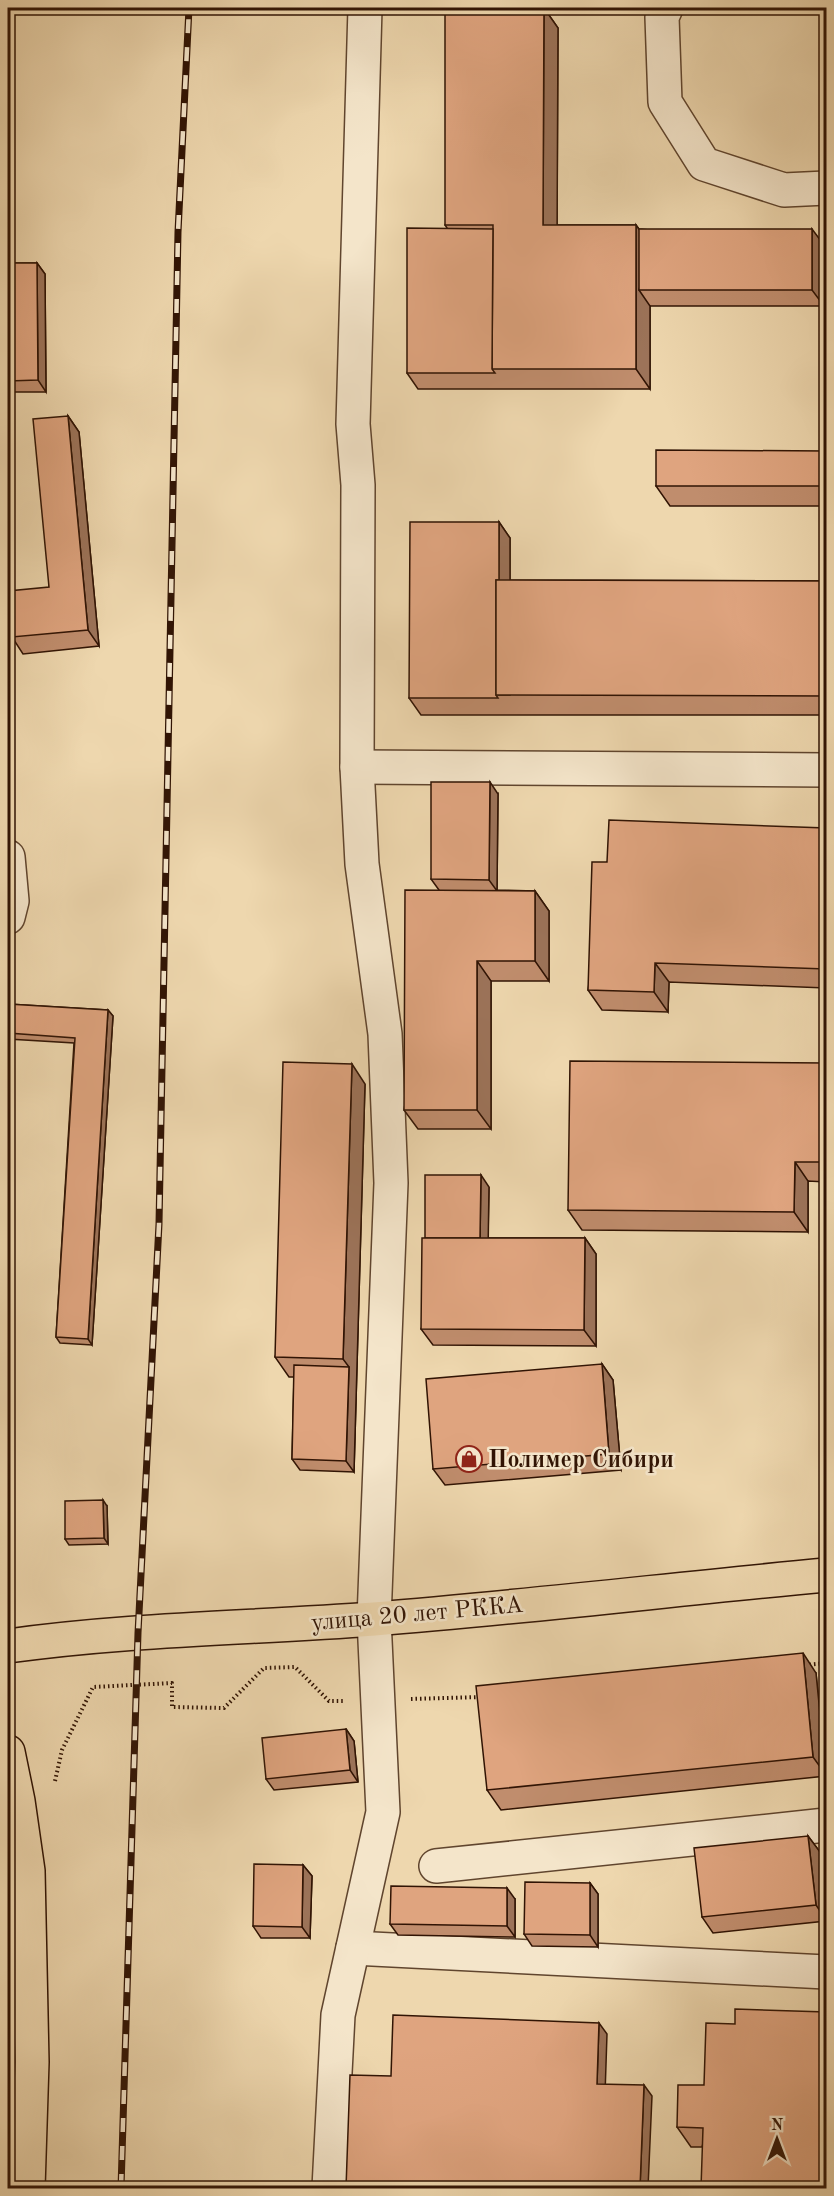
<svg xmlns="http://www.w3.org/2000/svg" width="834" height="2196" viewBox="0 0 834 2196" font-family="'Old Standard TT',serif">
<style>
.lines{fill:none;stroke-linecap:round;stroke-linejoin:round}
.minor-casing{stroke:#60452e;stroke-width:36}
.major-casing{stroke:#311404;stroke-width:36}
.path{stroke:#311404;stroke-width:4;stroke-dasharray:1.5 3;stroke-linecap:butt}
.minor{stroke:#f4e5ca;stroke-width:33}
.major{stroke:#eed7ae;stroke-width:33}
.rail-casing{stroke:#311404;stroke-width:7}
.rail{stroke:#f4e5ca;stroke-width:4.5;stroke-dasharray:14;stroke-linecap:butt}
.wall{fill:#c08d6d;stroke:#311404;stroke-width:1.5}
.shaded-wall{fill:#9c7359;stroke:#311404;stroke-width:1.5}
.building{fill:#dfa47f;stroke:#311404;stroke-width:1.5}
.labels{text-anchor:middle;stroke-width:5;stroke-linejoin:round;paint-order:stroke}
.poi-label{font-size:24px;font-weight:bold;fill:#311404;stroke:#f4e5ca;text-anchor:start}
.street-label{font-size:24px;fill:#311404;stroke:#f4e5ca}
</style>
<rect width="100%" height="100%" fill="#eed7ae"/>
<filter id="stains"><feTurbulence type="fractalNoise" baseFrequency=".00333" numOctaves="4"/><feColorMatrix values="0 0 0 0 .2 0 0 0 0 .09 0 0 0 0 .02 0 0 0 .5 -.17"/></filter>
<radialGradient id="worn" r=".72"><stop offset=".6" stop-color="#630" stop-opacity="0"/><stop offset="1" stop-color="#630" stop-opacity=".3"/></radialGradient>
<g class="lines">
<defs>
<g id="minor">
<path d="M666 8 662 17 665 102 704 164 784 190 826 188"/>
<path d="M357 767 826 770"/>
<path d="M8 857 12 901 8 917"/>
<path d="M436 1866 826 1825"/>
<path d="M353 1948 826 1972"/>
<path d="M329 2188 338 2015 383 1812 374 1619 391 1183 385 1034 362 864 357 767 358 485 353 424 365 8"/>
</g>
<g id="major">
<path d="M8 1646C129 1629 252 1628 374 1619 525 1607 676 1589 826 1575"/>
<path d="M8 1752 18 1801 28 1871 32 2062 28 2188"/>
</g>
</defs>
<use href="#minor" class="minor-casing"/>
<use href="#major" class="major-casing"/>
<g class="path">
<path d="M805 1665 826 1663"/>
<path d="M411 1699 481 1697"/>
<path d="M55 1781 62 1750 93 1687 172 1683V1707L224 1708 264 1668 295 1667 329 1701H344"/>
</g>
<use href="#minor" class="minor"/>
<use href="#major" class="major"/>
<defs>
<path id="rail" d="M121 2188 138 1633 159 1224 178 232 189 8"/>
</defs>
<use href="#rail" class="rail-casing"/>
<use href="#rail" class="rail"/>
</g>
<g class="wall">
<path d="M544 8 558 28 557 225H636L639 229 824 245V306H650V389H418L407 373 447 228 445 225Z"/>
<path d="M8 263H37L45 274 46 392H8Z"/>
<path d="M68 416 79 432 99 646 23 654 12 637 49 587Z"/>
<path d="M826 451V525V506H670L656 486Z"/>
<path d="M499 522 510 538V580L826 581V715H421L409 698Z"/>
<path d="M498 794 497 890 535 891 549 911V981H491V1129H418L404 1110 439 890 431 879Z"/>
<path d="M826 828V988L669 982 668 1012 602 1010 588 990 607 862Z"/>
<path d="M8 1004 108 1010 113 1016 92 1345 60 1343 56 1337 74 1043 8 1039Z"/>
<path d="M826 1063V1182L808 1181V1232L582 1230 568 1210Z"/>
<path d="M365 1084 354 1472 300 1470 292 1459 294 1377H289L275 1357Z"/>
<path d="M489 1187 488 1238H585L596 1254V1346L433 1345 421 1329Z"/>
<path d="M602 1364 613 1380 621 1470 445 1485 433 1469Z"/>
<path d="M107 1506 108 1544 69 1545 65 1539Z"/>
<path d="M816 1673 826 1776 501 1810 487 1790Z"/>
<path d="M346 1729 354 1741 358 1782 274 1790 266 1779Z"/>
<path d="M808 1836 820 1852 826 1921 713 1933 702 1917Z"/>
<path d="M303 1865 312 1876 310 1938H261L253 1926Z"/>
<path d="M590 1883 598 1894V1947L532 1946 524 1934Z"/>
<path d="M515 1899V1937L398 1935 390 1924Z"/>
<path d="M735 2024 702 2147H691L677 2127 704 2085Z"/>
</g>
<g class="shaded-wall">
<path d="M544 8 558 28 557 245 543 225Z"/>
<path d="M636 225 650 245 639 290 650 306V389L636 369Z"/>
<path d="M812 229 824 245V306L812 290Z"/>
<path d="M37 263 45 274 46 392 38 380Z"/>
<path d="M68 416 79 432 99 646 88 630Z"/>
<path d="M499 522 510 538V695H498Z"/>
<path d="M490 782 498 794 497 891 489 880Z"/>
<path d="M535 891 549 911V981L535 961Z"/>
<path d="M477 961 491 981V1129L477 1110Z"/>
<path d="M655 963 669 982 668 1012 654 992Z"/>
<path d="M108 1010 113 1016 92 1345 88 1339Z"/>
<path d="M352 1064 365 1084 354 1472 346 1461 349 1367 343 1359Z"/>
<path d="M795 1162 808 1181V1232L794 1212Z"/>
<path d="M481 1175 489 1187 488 1254 480 1242Z"/>
<path d="M585 1238 596 1254V1346L584 1330Z"/>
<path d="M602 1364 613 1380 621 1470 609 1454Z"/>
<path d="M103 1500 107 1506 108 1544 104 1538Z"/>
<path d="M803 1653 816 1673 826 1775 813 1757Z"/>
<path d="M346 1729 354 1741 358 1782 350 1770Z"/>
<path d="M808 1836 820 1852 826 1920 816 1905Z"/>
<path d="M303 1865 312 1876 310 1938 302 1927Z"/>
<path d="M590 1883 598 1894V1947L590 1935Z"/>
<path d="M507 1888 515 1899V1937L507 1926Z"/>
<path d="M599 2023 607 2034 605 2095 597 2084Z"/>
<path d="M644 2085 652 2096 648 2188H640Z"/>
</g>
<g class="building">
<path d="M445 8H544L543 225H636V369H492L493 225H445Z"/>
<path d="M407 228 493 229 492 369 495 373H407Z"/>
<rect x="639" y="229" width="173" height="61"/>
<path d="M8 263H37L38 380 8 381Z"/>
<path d="M68 416 88 630 12 637 8 591 49 587 33 419Z"/>
<path d="M656 450 826 451V524V486H656Z"/>
<path d="M410 522H499V580H496V695L498 698H409Z"/>
<path d="M496 580 826 581V696L496 695Z"/>
<path d="M431 782H490L489 880 431 879Z"/>
<path d="M609 820 826 828V969L655 963 654 992 588 990 592 862H607Z"/>
<path d="M405 890 535 891V961H477V1110H404Z"/>
<path d="M8 1004 108 1010 88 1339 56 1337 75 1038 8 1033Z"/>
<path d="M570 1061 826 1063V1162H795L794 1212 568 1210Z"/>
<path d="M283 1062 352 1064 343 1359 275 1357Z"/>
<path d="M425 1175H481L480 1238H425Z"/>
<path d="M422 1238H585L584 1330 421 1329Z"/>
<path d="M602 1364 609 1454 433 1469 426 1379Z"/>
<path d="M294 1365 349 1367 346 1461 292 1459Z"/>
<path d="M103 1500 104 1538 65 1539V1501Z"/>
<path d="M803 1653 813 1757 487 1790 476 1686Z"/>
<path d="M346 1729 350 1770 266 1779 262 1738Z"/>
<path d="M808 1836 816 1905 702 1917 694 1848Z"/>
<path d="M254 1864 303 1865 302 1927 253 1926Z"/>
<path d="M525 1882 590 1883V1935L524 1934Z"/>
<path d="M391 1886 507 1888V1926L390 1924Z"/>
<path d="M735 2009 826 2012V2188H701L703 2128 677 2127 678 2085H704L706 2023 735 2024Z"/>
<path d="M393 2015 599 2023 597 2084 644 2085 640 2188H346L350 2075 391 2076Z"/>
</g>
<defs>
<symbol id="shop-ring" viewBox="-11 -11 22 22"><circle r="9.5" fill="#f4e5ca" stroke="#8f2418" stroke-width="1.5"/><path d="M-5-2.5h2.3a2.7 3.5 0 0 1 5.4 0H5L5.5 6h-11ZM-1.5-2.5h3a1.5 2.3 0 0 0-3 0Z" fill="#8f2418"/></symbol>
</defs>
<g fill-rule="evenodd">
<use href="#shop-ring" x="454" y="1444" width="30" height="30"/>
</g>
<g class="labels">
<g class="poi-label">
<text x="488" y="1467">Полимер Сибири</text>
</g>
<g class="street-label">
<text transform="translate(417 1613) rotate(-5)" y="8">улица 20 лет РККА</text>
</g>
</g>
<rect width="834" height="2196" fill="none" stroke="#eed7ae" stroke-width="30"/>
<rect x="9" y="9" width="816" height="2178" fill="none" stroke="#311404" stroke-width="3"/>
<rect x="15" y="15" width="804" height="2166" fill="none" stroke="#311404" stroke-width="1.5"/>
<g transform="translate(777 2139)" stroke="#f4e5ca" stroke-width="4.5" paint-order="stroke">
<path d="M0-4.5L10 22L0 15L-10 22Z" fill="#311404"/>
<text y="-9" font-size="16" font-weight="bold" text-anchor="middle" fill="#311404">N</text>
</g>
<rect width="100%" height="100%" filter="url(#stains)"/>
<rect width="100%" height="100%" fill="url(#worn)"/>
</svg>
